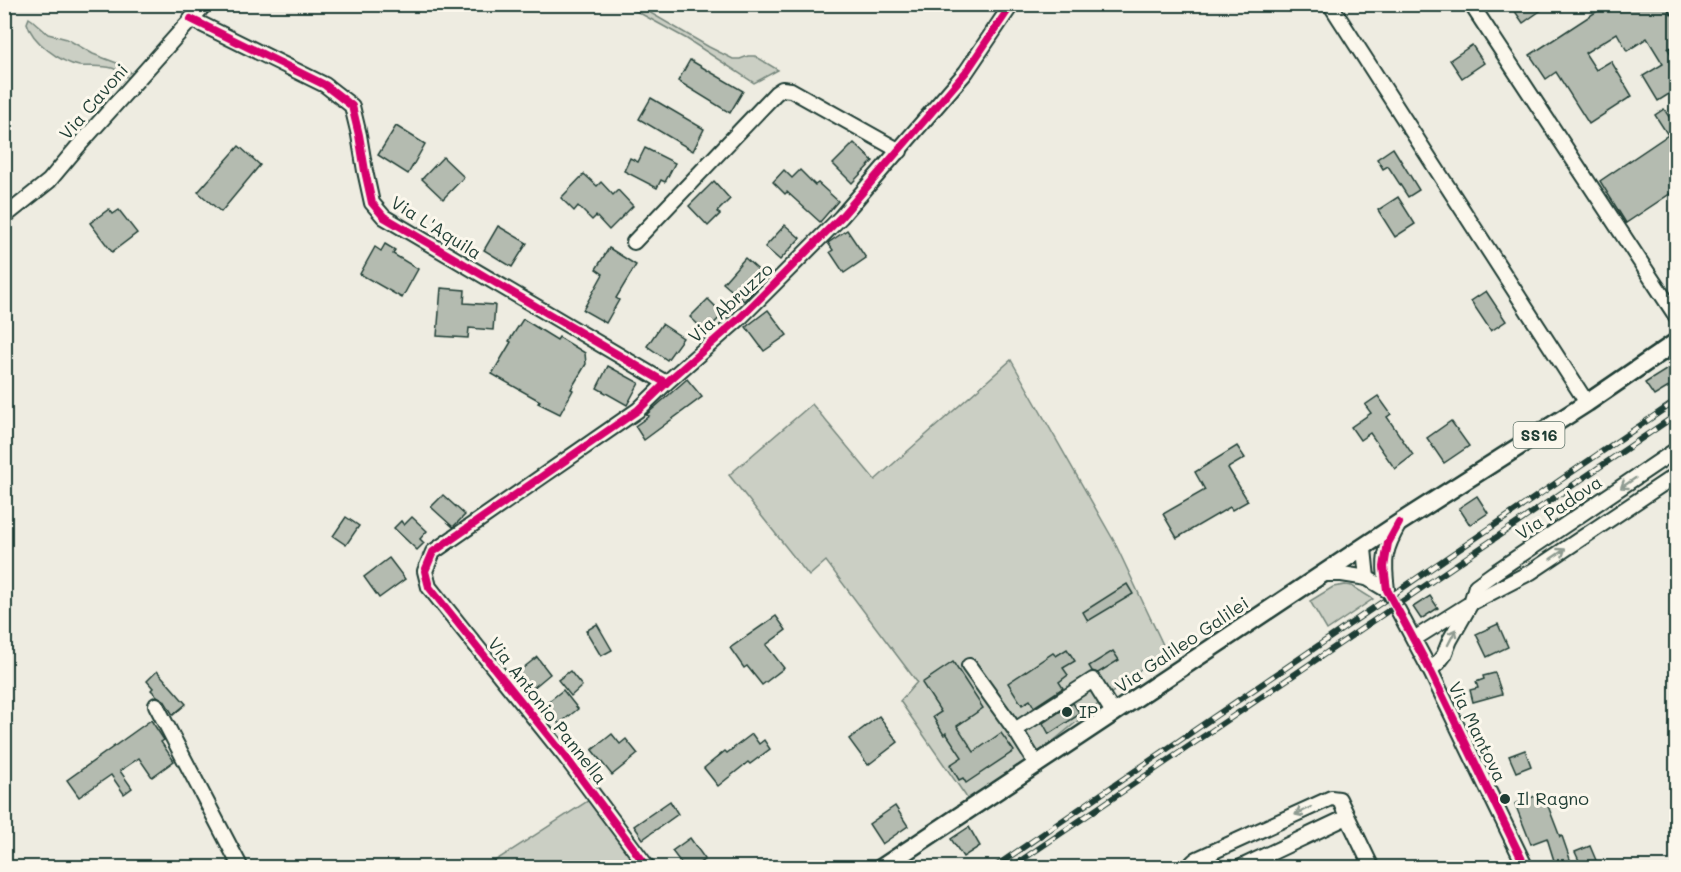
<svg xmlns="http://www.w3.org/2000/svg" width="1681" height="872" viewBox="0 0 1681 872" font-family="Mali,sans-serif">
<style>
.green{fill:#cbcfc4;stroke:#75867c;stroke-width:1.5}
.building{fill:#b4bbb0;stroke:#1f3d34;stroke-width:1.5}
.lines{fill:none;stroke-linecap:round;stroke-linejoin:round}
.minor-tunnel{stroke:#c5c9be;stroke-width:14;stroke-dasharray:14 7;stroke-linecap:butt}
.minor-casing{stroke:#1f3d34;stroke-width:18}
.major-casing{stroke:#1f3d34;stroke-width:21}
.minor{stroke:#fbf7ec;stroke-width:14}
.major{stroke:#fbf7ec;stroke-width:16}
.rail-casing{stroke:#1f3d34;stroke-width:6}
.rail{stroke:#fbf7ec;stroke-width:4;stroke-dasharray:11;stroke-linecap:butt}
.cycleway-casing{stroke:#fbf7ec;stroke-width:11}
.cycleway{stroke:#d6006c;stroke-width:8}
.oneway{stroke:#8d9a90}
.poi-dot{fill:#1f3d34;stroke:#fbf7ec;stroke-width:2}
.labels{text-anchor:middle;stroke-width:6;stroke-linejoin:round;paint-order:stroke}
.shield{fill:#fbf7ec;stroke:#61756b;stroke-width:1.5}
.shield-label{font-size:16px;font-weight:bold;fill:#1f3d34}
.street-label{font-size:18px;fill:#1f3d34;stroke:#fbf7ec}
.poi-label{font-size:18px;fill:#1f3d34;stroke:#fbf7ec;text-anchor:start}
</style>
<rect width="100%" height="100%" fill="#eeece1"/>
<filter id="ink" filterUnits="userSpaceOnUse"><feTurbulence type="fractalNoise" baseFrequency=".0167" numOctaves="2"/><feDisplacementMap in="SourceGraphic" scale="12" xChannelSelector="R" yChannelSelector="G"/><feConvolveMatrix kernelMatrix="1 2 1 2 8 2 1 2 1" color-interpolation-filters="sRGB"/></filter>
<g filter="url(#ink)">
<g class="green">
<path d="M625 5H637L709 47 733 59H740L748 56H755L778 70 754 83 687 39Z"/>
<path d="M29 18 32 20 48 34 67 39 93 54 122 65 137 78C126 81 122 71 112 68 101 65 90 67 79 66 60 62 32 42 27 23Z"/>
<path d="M1011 360 1114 541 1165 649 972 808 965 795 900 701 917 682 826 561 809 576 729 475 812 404 875 480Z"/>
<path d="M1345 585 1352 586 1373 599 1327 630 1310 601 1333 587Z"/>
<path d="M592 798 639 867 484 868 591 799Z"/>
</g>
<g class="building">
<path d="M1510 4H1550L1523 23Z"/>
<path d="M1608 4H1666L1670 13 1677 19V44L1668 49 1677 63V89L1658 101 1643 76 1663 64 1647 38 1627 51 1617 33 1585 53 1596 70 1611 61 1632 96 1589 124 1556 72 1546 79 1530 55Z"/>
<path d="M1472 45 1484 63 1462 78 1450 60Z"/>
<path d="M690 60 743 91 730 113 678 81Z"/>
<path d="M651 98 704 129 693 151 639 119Z"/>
<path d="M1664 109 1677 129V189L1626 223 1600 181 1668 135 1655 115Z"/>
<path d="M396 126 425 144 408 174 378 155Z"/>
<path d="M854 143 873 161 852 183 833 164Z"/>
<path d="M239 146 260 165 221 212 198 192Z"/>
<path d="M645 148 675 163 665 182 661 180 657 188 624 171 630 158 638 162Z"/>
<path d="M1393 148 1419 190 1408 197 1388 166 1383 169 1377 159Z"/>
<path d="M443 157 464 177 443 199 422 179Z"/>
<path d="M784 170 792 178 800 170 815 185 818 183 838 201 820 222 787 192 785 194 773 182Z"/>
<path d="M584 174 597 186 601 182 613 195 618 190 633 206 609 230 596 216 592 220 578 206 574 211 561 198Z"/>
<path d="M714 181 730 199 717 212 720 214 708 226 689 206Z"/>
<path d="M1398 197 1415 224 1395 237 1378 210Z"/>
<path d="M109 209 113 214 119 210 137 233 112 252 90 223Z"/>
<path d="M785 225 800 238 780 260 765 247Z"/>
<path d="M498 226 527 243 512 267 484 250Z"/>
<path d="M847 230 866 258 844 273 830 252 833 250 828 243Z"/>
<path d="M385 244 395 250 393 254 418 269 402 298 360 274 375 247 381 251Z"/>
<path d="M609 248 636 265 616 298 619 300 606 323 583 310 603 274 596 269Z"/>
<path d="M745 258 766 277 744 301 723 283Z"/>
<path d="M441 288 465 290 464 303 495 305 493 330 469 328 468 338 437 336Z"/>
<path d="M1486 291 1506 321 1491 331 1471 301Z"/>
<path d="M708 299 723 314 706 332 690 317Z"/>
<path d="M768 310 787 335 764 351 746 327Z"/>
<path d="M523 319 557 340 559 337 585 353 586 364 571 389 573 390 560 414 538 403 540 401 492 374 511 342 509 341Z"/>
<path d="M662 324 683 338 667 360 647 346Z"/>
<path d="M1677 363V382L1654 396 1645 383Z"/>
<path d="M608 366 639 383 627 405 597 388Z"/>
<path d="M687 379 702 397 644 440 635 426 649 416 646 415Z"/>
<path d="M1378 396 1391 414 1387 417 1413 455 1395 469 1370 433 1360 440 1351 427 1371 413 1365 405Z"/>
<path d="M1451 421 1469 446 1444 463 1427 438Z"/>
<path d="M1237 446 1245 458 1228 468 1248 501 1232 510 1230 507 1177 538 1163 514 1205 490 1195 472Z"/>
<path d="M443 495 465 515 453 527 431 507Z"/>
<path d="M1477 496 1488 513 1470 525 1459 508Z"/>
<path d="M346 517 359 526 346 545 333 536Z"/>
<path d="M412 517 427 531 420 539 424 543 417 550 394 528 401 521 404 525Z"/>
<path d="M389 558 405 579 379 598 364 577Z"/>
<path d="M1127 584 1133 594 1088 621 1083 612Z"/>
<path d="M1430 596 1438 608 1421 619 1413 607Z"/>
<path d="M776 616 786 630 766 645 784 668 762 685 747 666 744 668 730 648Z"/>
<path d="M597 624 612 650 601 656 586 631Z"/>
<path d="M1498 624 1508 647 1487 657 1476 634Z"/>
<path d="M1067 649 1075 661 1063 668 1068 675 1059 682 1063 688 1034 707 1030 700 1022 705 1008 683 1053 653 1056 656Z"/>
<path d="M1113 651 1119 660 1098 673 1092 671 1089 666Z"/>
<path d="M537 657 550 674 532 689 518 672Z"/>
<path d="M953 662 983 708 957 726 974 752 1001 733 1014 751 966 783 963 778 959 780 950 765 962 757 946 733 944 735 933 717 941 712 922 683Z"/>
<path d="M157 671 186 704 173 715 164 700 157 696 151 690 153 688 147 681Z"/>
<path d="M570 671 582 686 571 696 558 680Z"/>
<path d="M1495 673 1502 694 1473 702 1470 690 1478 688 1476 682 1484 679 1483 676Z"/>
<path d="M563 690 578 709 559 724 544 705Z"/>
<path d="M1073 703 1080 714 1049 734 1043 723Z"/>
<path d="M879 716 898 742 868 765 849 739Z"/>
<path d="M151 720 164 740 161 742 174 761 152 777 139 758 120 771 132 788 124 794 111 775 79 797 67 780Z"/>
<path d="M612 734 620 744 626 739 638 754 612 775 592 750Z"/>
<path d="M752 734 759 744 764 740 770 749 750 764 748 762 718 786 704 768 725 751 727 753Z"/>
<path d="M1525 750 1531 766 1516 772 1509 756Z"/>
<path d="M1543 793 1560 837 1562 836 1571 862 1556 867 1547 838 1531 844 1515 804Z"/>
<path d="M670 801 678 814 643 839 634 826Z"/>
<path d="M895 806 908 826 882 844 869 824Z"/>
<path d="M969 827 980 846 963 857 951 839Z"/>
<path d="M690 838 705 859 694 867H684L672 851Z"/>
<path d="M1590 846 1598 865 1591 867H1582L1575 852Z"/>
</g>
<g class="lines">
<path class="minor-tunnel" d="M1387 590 1398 610"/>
<defs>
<g id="minor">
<path d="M1330 4 1587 403"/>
<path d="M1471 4 1676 316"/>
<path d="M1675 4 1676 7"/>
<path d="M191 19 325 85 352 106 359 135 365 171 372 203 384 217 666 383"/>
<path d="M4 217 49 181 80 144 205 4"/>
<path d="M634 242 776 93 782 89 791 90 900 151"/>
<path d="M1364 549 1367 578"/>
<path d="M1324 574H1342L1367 578 1387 590"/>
<path d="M1387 590C1383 559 1384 550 1399 524"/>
<path d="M1398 610 1430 670 1526 868"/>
<path d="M1414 639 1471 603 1531 572 1676 475"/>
<path d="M969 666 1015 730"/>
<path d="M1430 670 1438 663 1444 655 1450 640 1471 603 1476 586 1494 573 1676 450"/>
<path d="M156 705 241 868"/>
<path d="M1037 765 1015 730 1093 680 1114 714"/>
<path d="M1197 859 1331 798 1339 799 1372 868"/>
<path d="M648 868 564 755 429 587 425 571 433 552 638 410 666 383 739 319 841 217 966 72 1012 4"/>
<path d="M1189 868C1196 855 1209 856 1216 868"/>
<path d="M1239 868 1347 817"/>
</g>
<path id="major" d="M881 868 1399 523 1587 403 1676 342"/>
</defs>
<use href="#minor" class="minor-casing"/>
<use href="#major" class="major-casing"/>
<use href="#minor" class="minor"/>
<use href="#major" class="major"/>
<defs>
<g id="rail">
<path d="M993 868 1676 401"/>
<path d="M1010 868 1676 415"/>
</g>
</defs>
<use href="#rail" class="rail-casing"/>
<use href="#rail" class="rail"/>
<defs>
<g id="cycleway">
<path d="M191 19 325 85 352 106 359 135 365 171 372 203 384 217 666 383"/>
<path d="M1399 523 1388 543 1384 567 1387 590 1430 670 1526 868"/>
<path d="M648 868 564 755 429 587 425 571 433 552 638 410 666 383 739 319 841 217 966 72 1012 4"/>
</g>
</defs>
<use href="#cycleway" class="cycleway-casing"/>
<use href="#cycleway" class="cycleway"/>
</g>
<defs><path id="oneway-shaft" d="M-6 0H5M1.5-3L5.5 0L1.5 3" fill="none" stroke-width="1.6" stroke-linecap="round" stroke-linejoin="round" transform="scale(1.5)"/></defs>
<g class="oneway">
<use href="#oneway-shaft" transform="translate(1628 483) rotate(146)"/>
<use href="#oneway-shaft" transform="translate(1558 554) rotate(-34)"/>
<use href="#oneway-shaft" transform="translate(1452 637) rotate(-63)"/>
<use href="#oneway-shaft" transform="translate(1303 811) rotate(155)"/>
</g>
</g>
<g class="poi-dot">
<circle cx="1067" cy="712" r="6"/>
<circle cx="1505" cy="799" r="6"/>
</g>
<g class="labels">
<rect class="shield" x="1513.5" y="422" width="51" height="26" rx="4.5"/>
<g class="shield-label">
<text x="1539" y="441">SS16</text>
</g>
<g class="street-label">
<text transform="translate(94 102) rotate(-49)" y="6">Via Cavoni</text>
<text transform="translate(436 228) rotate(32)" y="6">Via L'Aquila</text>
<text transform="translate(731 303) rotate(-43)" y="6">Via Abruzzo</text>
<text transform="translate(1559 508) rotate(-34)" y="6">Via Padova</text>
<text transform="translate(1182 645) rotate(-34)" y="6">Via Galileo Galilei</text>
<text transform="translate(547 711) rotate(52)" y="6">Via Antonio Pannella</text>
<text transform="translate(1477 732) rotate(64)" y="6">Via Mantova</text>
</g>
<g class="poi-label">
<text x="1079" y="718">IP</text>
<text x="1517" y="805">Il Ragno</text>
</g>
</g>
<rect width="1681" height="872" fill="none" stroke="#fbf7ec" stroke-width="24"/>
<rect x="12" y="12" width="1657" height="848" fill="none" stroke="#1f3d34" stroke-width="2" filter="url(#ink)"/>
</svg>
